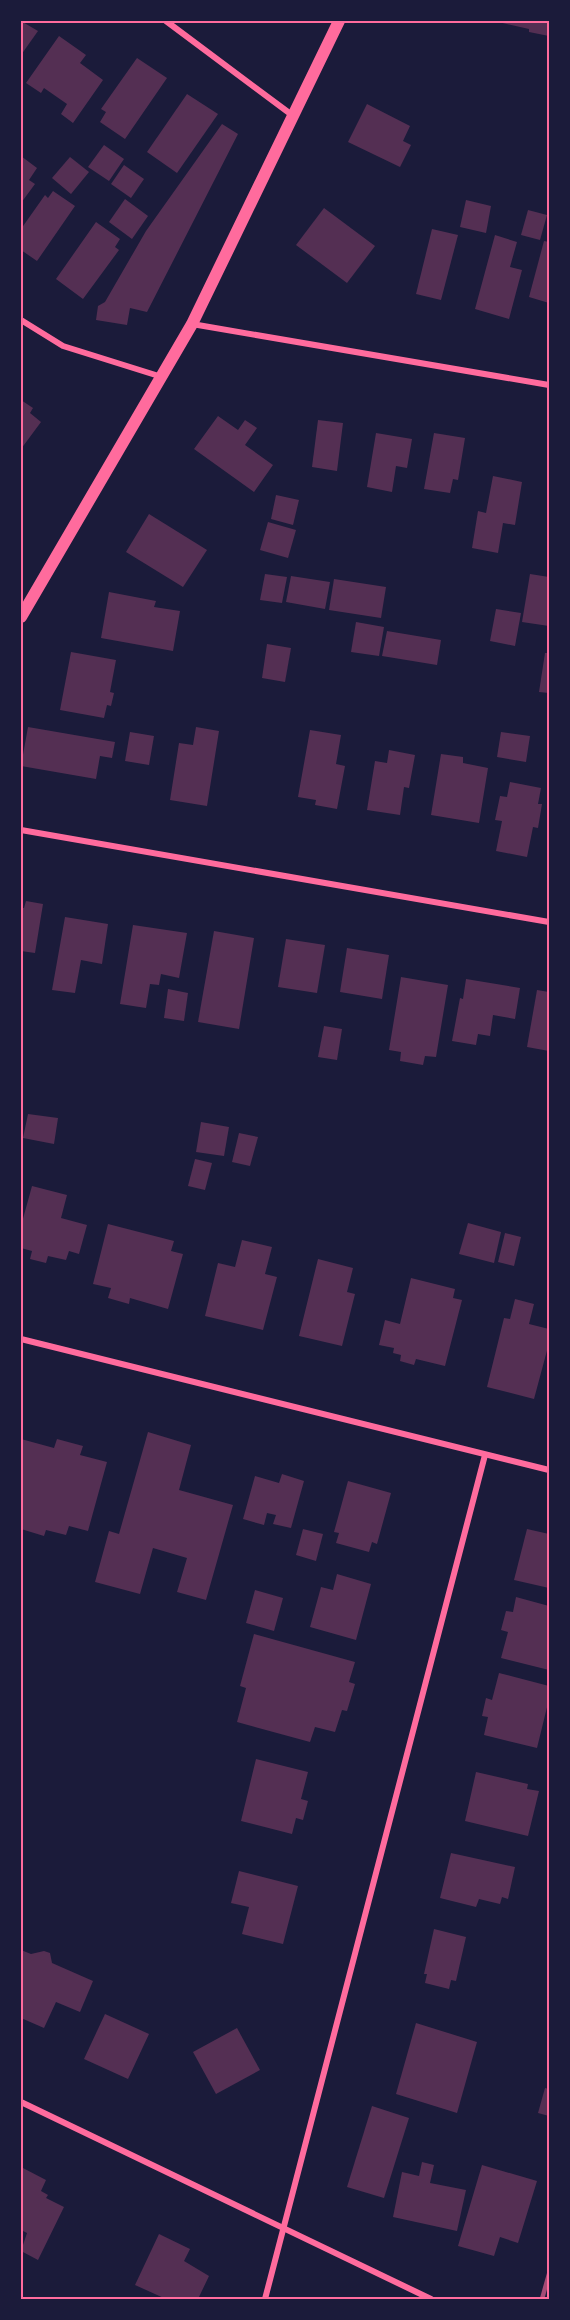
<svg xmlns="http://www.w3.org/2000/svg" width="570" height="2320" viewBox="0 0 570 2320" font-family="'Alegreya Sans',sans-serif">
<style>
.building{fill:#542f53}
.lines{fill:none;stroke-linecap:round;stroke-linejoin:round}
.minor{stroke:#ff6b9d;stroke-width:6}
.secondary{stroke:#ff6b9d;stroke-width:12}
.rail{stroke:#a44b75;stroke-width:4.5}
.neatline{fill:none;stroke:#ff6b9d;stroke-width:2}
</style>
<rect width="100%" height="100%" fill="#1b1b3a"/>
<g class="building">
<path d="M21 21 38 31 21 55Z"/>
<path d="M494 21H549V36L529 32V29Z"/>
<path d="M59 36 86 55 80 63 103 80 73 123 61 114 67 104 44 88 41 93 26 83Z"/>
<path d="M137 58 167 78 125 139 100 122 106 112 101 109Z"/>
<path d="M187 94 218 114 177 173 147 152Z"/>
<path d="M367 104 410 126 403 141 411 145 400 167 348 142Z"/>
<path d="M222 124 238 134 147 312 130 308 127 325 96 320 98 306 105 302 146 231Z"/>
<path d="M104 145 124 159 109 181 88 167Z"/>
<path d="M21 156 37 168 29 180 35 184 21 203Z"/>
<path d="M70 157 89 172 71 194 52 178Z"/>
<path d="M124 165 144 179 131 198 111 184Z"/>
<path d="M53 191 75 206 37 261 21 250V229L45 195 48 198Z"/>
<path d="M125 199 148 216 132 239 109 222Z"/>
<path d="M466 200 491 206 486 233 460 227Z"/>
<path d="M324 208 375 246 347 283 296 245Z"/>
<path d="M528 210 547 215 540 240 521 235Z"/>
<path d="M96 222 120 239 115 247 119 250 83 299 56 279Z"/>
<path d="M432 229 458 235 441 300 416 294Z"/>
<path d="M495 235 517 242 510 267 522 270 509 319 475 309Z"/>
<path d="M544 241 549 242V303L529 297Z"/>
<path d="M21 400 33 408 30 413 41 422 21 449Z"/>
<path d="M218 416 238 430 245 420 257 428 245 445 273 465 254 492 194 449Z"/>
<path d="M318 420 343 423 337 471 312 467Z"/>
<path d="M376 433 412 439 407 468 396 466 392 492 367 487Z"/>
<path d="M434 433 465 438 458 480 453 479 450 493 424 489Z"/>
<path d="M493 476 522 482 515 525 503 523 498 553 472 548 478 511 486 513Z"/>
<path d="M276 495 299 500 293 525 271 519Z"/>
<path d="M149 514 207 550 183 587 126 552Z"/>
<path d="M268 522 296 530 288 558 260 550Z"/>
<path d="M265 574 287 577 282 603 260 600Z"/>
<path d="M530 574 549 577V626L522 622Z"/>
<path d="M291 576 330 582 325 609 286 602Z"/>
<path d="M334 579 386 587 381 618 329 610Z"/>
<path d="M109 592 156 601 154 607 180 611 173 651 101 638Z"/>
<path d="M496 609 521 613 515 646 490 641Z"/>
<path d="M356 622 384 627 379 656 351 652Z"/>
<path d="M387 631 441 640 437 665 382 656Z"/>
<path d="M267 644 291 648 285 682 262 678Z"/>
<path d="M71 652 116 660 110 692 114 693 111 706 107 705 104 718 60 710Z"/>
<path d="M545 653H549V693L539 692Z"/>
<path d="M28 727 115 742 112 758 100 756 96 779 21 766Z"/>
<path d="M196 727 219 731 207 806 170 800 179 743 193 745Z"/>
<path d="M310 730 341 735 336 764 345 766 337 809 315 805 316 800 298 797Z"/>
<path d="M130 732 154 736 149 765 125 761Z"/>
<path d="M501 732 530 736 526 762 497 757Z"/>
<path d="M389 750 415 755 409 788 404 787 400 815 367 810 375 761 387 763Z"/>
<path d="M441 754 463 757V763L488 768 479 823 431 815Z"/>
<path d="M510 782 541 788 538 804H542L538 828 533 827 527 857 496 851 502 821 495 820 500 796 507 797Z"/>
<path d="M26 901 43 904 35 953 21 951V908H24Z"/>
<path d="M65 917 108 924 102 964 81 960 75 993 52 990Z"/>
<path d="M133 925 187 933 179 978 161 974 159 985 150 984 146 1008 120 1004Z"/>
<path d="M214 931 254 938 239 1029 198 1022Z"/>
<path d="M286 939 325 945 317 993 278 987Z"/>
<path d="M347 948 389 955 382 999 340 992Z"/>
<path d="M401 977 448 985 436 1057 425 1056 423 1065 400 1061 401 1052 389 1050Z"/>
<path d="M466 979 520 988 515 1019 493 1015 490 1036 478 1034 476 1045 452 1041 460 998 463 999Z"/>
<path d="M168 989 188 993 184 1021 164 1018Z"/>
<path d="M537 990 549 992V1051L527 1047Z"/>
<path d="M324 1026 342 1029 337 1060 318 1057Z"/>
<path d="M28 1114 58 1118 54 1144 23 1138Z"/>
<path d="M201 1122 229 1127 224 1156 196 1152Z"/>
<path d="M239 1133 258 1137 250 1166 232 1162Z"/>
<path d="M195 1159 212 1163 205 1190 188 1186Z"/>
<path d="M32 1186 67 1195 61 1218 87 1225 79 1254 69 1251 66 1260 48 1256 46 1263 30 1259 32 1251 21 1248V1226Z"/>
<path d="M468 1223 501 1232 494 1263 459 1254Z"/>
<path d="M108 1224 174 1241 171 1251 183 1254 168 1309 130 1298 129 1304 108 1298 111 1288 93 1284Z"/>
<path d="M505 1233 521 1237 514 1266 498 1262Z"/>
<path d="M242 1240 272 1247 265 1274 277 1277 263 1330 205 1316 218 1263 235 1267Z"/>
<path d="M318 1259 353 1268 347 1292 355 1294 342 1346 299 1336Z"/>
<path d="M411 1278 455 1289 453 1298 462 1300 445 1366 416 1359 414 1365 400 1361 401 1355 393 1353 394 1348 379 1345 385 1320 400 1324Z"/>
<path d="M515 1299 534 1304 529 1324 549 1329V1343L534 1399 487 1387 504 1318 510 1319Z"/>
<path d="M148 1432 191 1445 179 1490 233 1505 206 1600 177 1592 187 1558 153 1548 140 1594 95 1582 109 1531 119 1534Z"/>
<path d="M21 1439 54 1448 57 1439 83 1446 80 1455 107 1462 88 1531 69 1526 66 1535 46 1530 44 1536 21 1529Z"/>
<path d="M282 1474 304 1481 291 1528 273 1524 276 1515 267 1513 264 1525 243 1519 255 1476 279 1483Z"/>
<path d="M348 1481 391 1493 377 1544 372 1542 369 1552 336 1543 339 1533 334 1532Z"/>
<path d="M303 1529 323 1534 316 1561 296 1555Z"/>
<path d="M527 1529 549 1534V1588L514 1580Z"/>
<path d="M337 1574 371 1584 356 1640 310 1627 321 1587 333 1590Z"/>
<path d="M255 1590 283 1598 274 1631 246 1623Z"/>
<path d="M516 1597 549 1606V1670L501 1658 508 1632 501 1630 506 1611 513 1612Z"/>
<path d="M254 1634 355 1662 349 1682 355 1684 347 1711 342 1710 335 1732 315 1727 310 1742 237 1722 246 1688 240 1686Z"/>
<path d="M499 1673 549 1686V1699L537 1748 484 1735 488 1717 482 1716 486 1698 492 1700Z"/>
<path d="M256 1759 308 1772 301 1799 308 1801 303 1820 296 1818 292 1834 241 1821Z"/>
<path d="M476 1772 528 1784 527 1789 539 1791 528 1836 465 1821Z"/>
<path d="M451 1853 515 1867 508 1899 502 1897 500 1904 479 1899 476 1907 440 1898Z"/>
<path d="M239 1871 298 1886 283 1944 242 1934 249 1907 231 1903Z"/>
<path d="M434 1929 466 1937 456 1981 451 1980 449 1989 425 1983 427 1974H424Z"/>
<path d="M21 1950 31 1954 44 1951 50 1953 52 1963 93 1981 80 2012 56 2002 44 2028 21 2018Z"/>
<path d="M105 2014 149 2034 128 2079 84 2059Z"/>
<path d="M416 2023 477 2042 457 2113 396 2094Z"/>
<path d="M237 2028 260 2070 216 2094 193 2052Z"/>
<path d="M545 2088 549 2089V2116L538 2113Z"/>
<path d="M372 2106 409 2118 384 2198 347 2187Z"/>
<path d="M422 2162 434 2165 430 2183 466 2190 457 2231 393 2217 402 2172 419 2176Z"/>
<path d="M482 2165 537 2181 518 2243 500 2237 494 2256 458 2246Z"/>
<path d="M21 2167 46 2180 41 2191 48 2195 46 2198 64 2207 38 2260 21 2251 27 2233 21 2230Z"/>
<path d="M159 2234 190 2249 184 2261 209 2276 198 2299H166L135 2285Z"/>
</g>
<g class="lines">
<g class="minor">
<path d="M166 21 292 115"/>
<path d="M21 320 63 346 162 377"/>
<path d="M192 324 549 385"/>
<path d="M21 830 549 922"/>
<path d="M21 1339 549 1470"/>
<path d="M21 2102 431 2299"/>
<path d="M265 2299 485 1455"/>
</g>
<path class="secondary" d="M21 617 192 324 339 21"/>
<path class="rail" d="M542 2299 549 2274"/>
</g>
<rect width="570" height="2320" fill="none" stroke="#1b1b3a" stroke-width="45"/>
<rect x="22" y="22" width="526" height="2276" class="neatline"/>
</svg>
